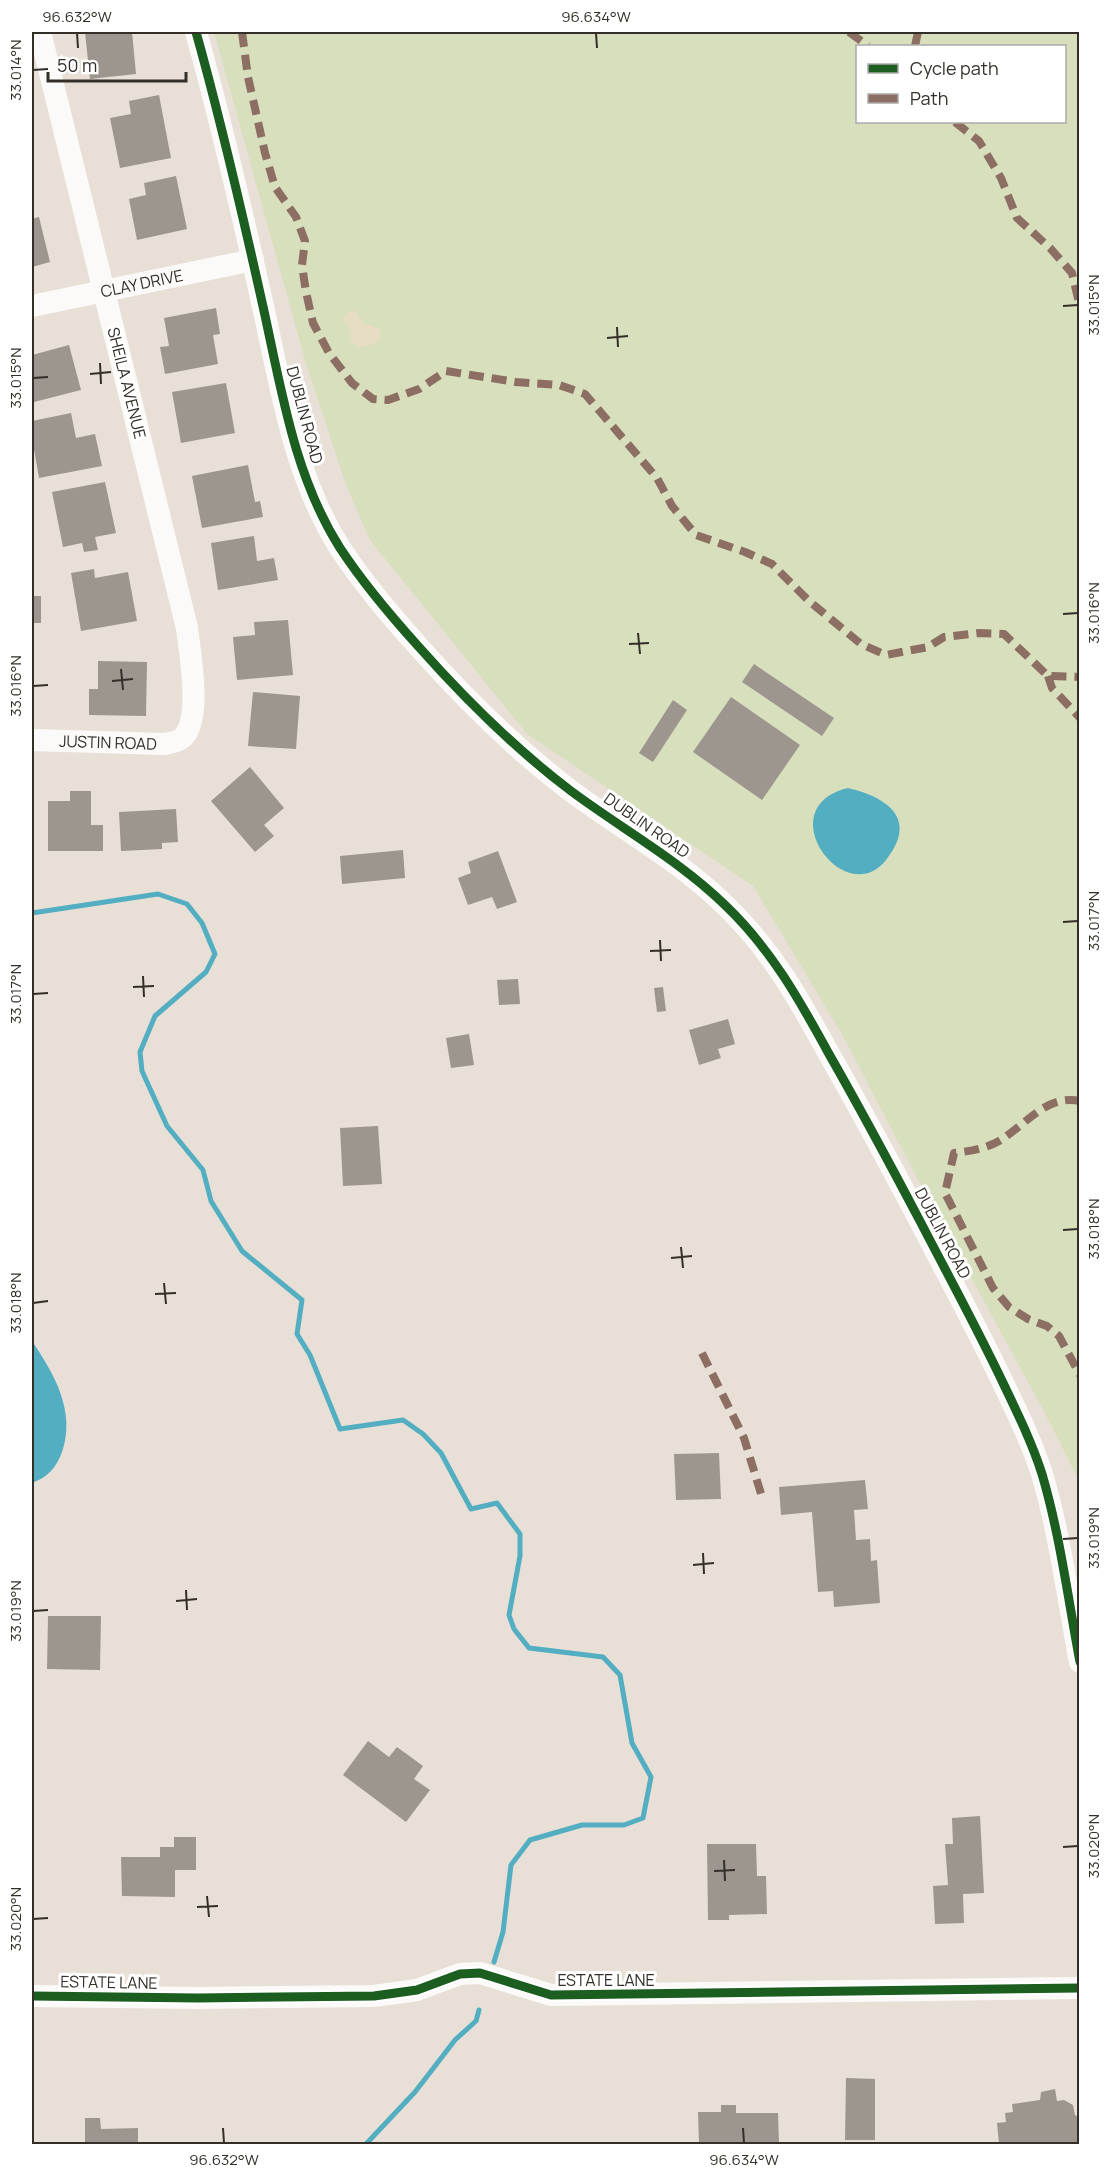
<svg xmlns="http://www.w3.org/2000/svg" width="1111" height="2176" viewBox="0 0 1111 2176" font-family="Manrope,sans-serif">
<style>
.green{fill:#d7dfbc;fill-rule:evenodd}
.sand{fill:#e6ddc4}
.water{fill:#53aec2}
.lines{fill:none;stroke-linecap:round;stroke-linejoin:round}
.stream{stroke:#53aec2;stroke-width:5}
.building{fill:#9c968f}
.street{stroke:#fcfaf9;stroke-width:22}
.quiet{stroke:#8d6e63;stroke-width:8;stroke-dasharray:15 8;stroke-linecap:butt}
.cycleway-casing{stroke:#fff;stroke-width:13}
.cycleway{stroke:#1b5e20;stroke-width:9}
.ticks{fill:none;stroke:#332e28;stroke-width:2}
.labels{text-anchor:middle;stroke-width:6;stroke-linejoin:round;paint-order:stroke}
.street-label{font-size:16px;fill:#332e28;stroke:#fff}
.neatline{fill:none;stroke:#332e28;stroke-width:2}
.ticks-label{font-size:15px;text-anchor:middle;fill:#332e28}
</style>
<rect width="100%" height="100%" fill="#e8e0d7"/>
<path class="green" d="M214 32H1079V1475H1076L1048 1419 915 1174 843 1036 753 886 527 734 370 540 346 485 306 364ZM858 46H1064V122H858Z"/>
<path class="sand" d="M350 311H356L364 323 380 329V337L375 344 358 347 351 341V329L342 320Z"/>
<g class="water">
<path d="M848 788C887 797 919 819 886 860 845 912 768 807 848 788Z"/>
<path d="M32 1341C54 1374 76 1411 62 1452 56 1468 48 1477 32 1483Z"/>
</g>
<g class="lines">
<g class="stream">
<path d="M32 913 158 894 187 904 202 923 215 954 206 972 155 1016 140 1052 142 1071 167 1126 203 1170 211 1201 242 1251 302 1300 297 1334 310 1355 340 1429 403 1420 423 1434 441 1453 471 1509 497 1503 520 1534V1556L509 1615 514 1629 529 1648 603 1657 620 1675 632 1743 651 1777 643 1818 624 1825H582L530 1840 511 1865 503 1932 494 1962"/>
<path d="M366 2144 415 2092 455 2040 476 2021 479 2010"/>
</g>
</g>
<g class="building">
<path d="M85 32H132L136 74 90 79Z"/>
<path d="M159 95 171 158 120 168 110 118 131 114 129 101Z"/>
<path d="M176 176 187 229 137 240 129 199 146 195 144 183Z"/>
<path d="M39 217 50 262 32 267V219Z"/>
<path d="M216 308 220 334 213 335 218 364 165 374 160 347 169 346 164 318Z"/>
<path d="M69 345 81 390 34 402 32 391V355Z"/>
<path d="M226 383 235 433 181 443 172 392Z"/>
<path d="M71 413 76 438 95 434 102 466 39 478 32 438V421Z"/>
<path d="M248 465 255 502 260 501 263 517 202 528 192 476Z"/>
<path d="M105 482 116 533 95 537 98 550 84 552 82 543 63 547 52 492Z"/>
<path d="M254 536 257 561 274 558 278 580 218 590 211 543Z"/>
<path d="M94 569 95 578 128 572 137 621 81 631 71 573Z"/>
<rect x="32" y="596" width="9" height="27"/>
<path d="M288 620 293 675 237 680 233 637 255 635 254 622Z"/>
<path d="M98 661 147 662 146 716 89 715V689H98Z"/>
<path d="M754 664 834 718 822 736 742 682Z"/>
<path d="M253 692 300 696 296 749 248 746Z"/>
<path d="M731 697 800 745 762 800 693 752Z"/>
<path d="M673 700 687 710 653 762 639 753Z"/>
<path d="M250 767 284 808 264 825 274 836 255 852 211 801Z"/>
<path d="M70 791H91V825H103V851H48V801H70Z"/>
<path d="M176 809 178 842 162 843V849L121 851 119 812Z"/>
<path d="M403 850 405 878 342 884 340 856Z"/>
<path d="M498 851 517 902 497 909 492 897 468 905 458 878 471 873 468 862Z"/>
<path d="M518 979 520 1004 499 1005 497 980Z"/>
<path d="M663 987 666 1011 657 1012 654 988Z"/>
<path d="M728 1019 735 1044 718 1049 721 1058 699 1065 689 1030Z"/>
<path d="M469 1034 474 1065 451 1068 446 1038Z"/>
<path d="M378 1126 382 1184 343 1186 340 1128Z"/>
<path d="M719 1453 721 1499 676 1500 674 1454Z"/>
<path d="M865 1480 868 1509 854 1510 856 1540 870 1539 871 1561 877 1560 880 1603 834 1607 833 1591 818 1592 812 1512 781 1515 779 1487Z"/>
<path d="M48 1616H101L100 1670 47 1669Z"/>
<path d="M368 1741 389 1757 397 1747 423 1766 414 1779 430 1790 406 1822 343 1775Z"/>
<path d="M980 1816 984 1893 963 1894 964 1923 935 1924 933 1886 948 1885 945 1844H953L952 1818Z"/>
<path d="M174 1837H196V1870H175V1897L122 1896 121 1857H160V1847H174Z"/>
<path d="M707 1844H756L757 1876H766L767 1914 729 1915V1920H708Z"/>
<path d="M846 2078 875 2079V2140H845Z"/>
<path d="M1055 2089 1057 2101 1064 2100 1073 2105 1075 2115 1080 2118V2144H999L997 2123 1006 2122 1005 2113 1013 2112 1012 2104 1040 2100 1041 2092Z"/>
<path d="M721 2105H736V2113H778L779 2144H699L698 2112H721Z"/>
<path d="M85 2118H100L101 2129 138 2128V2144H85Z"/>
</g>
<g class="lines">
<g class="street">
<path d="M196 32C221 121 242 212 262 302 281 386 293 474 340 548 363 583 390 615 418 646 465 699 514 748 571 791 622 829 679 860 725 905 771 949 799 999 829 1054 861 1110 891 1166 921 1223 949 1277 978 1330 1004 1385 1018 1414 1032 1443 1042 1474 1060 1535 1068 1599 1080 1662"/>
<path id="s1" d="M32 306 253 260"/>
<path id="s2" d="M32 740 164 744C171 743 181 741 185 735 201 714 190 654 187 628L40 32"/>
<path d="M32 1996 198 1998 374 1996 417 1990 460 1974 480 1973 551 1995 1080 1988"/>
</g>
<g class="quiet">
<path d="M242 32 248 77 265 153 275 187 296 217 305 241 302 265 306 292 313 323 329 353 352 383 373 399 388 400 419 389 446 371 516 382 559 385 585 394 657 478 672 506 696 535 745 552 772 564 809 601 861 644 886 655 928 647 944 637 979 633 1004 634 1048 676 1080 677"/>
<path d="M849 32 868 46"/>
<path d="M915 46 918 32"/>
<path d="M955 122 979 141 1001 178 1017 218 1050 248 1072 273 1080 307"/>
<path d="M1048 676 1052 688 1080 718"/>
<path d="M1080 1101C1046 1094 1026 1125 999 1141 985 1149 970 1151 954 1153L945 1193 993 1288 1009 1307 1028 1319 1047 1326 1059 1336 1080 1375"/>
<path d="M702 1353 744 1438 762 1497"/>
</g>
<defs>
<g id="cycleway">
<path d="M196 32C221 121 242 212 262 302 281 386 293 474 340 548 363 583 390 615 418 646 465 699 514 748 571 791 622 829 679 860 725 905 771 949 799 999 829 1054 861 1110 891 1166 921 1223 949 1277 978 1330 1004 1385 1018 1414 1032 1443 1042 1474 1060 1535 1068 1599 1080 1662"/>
<path d="M32 1996 198 1998 374 1996 417 1990 460 1974 480 1973 551 1995 1080 1988"/>
</g>
</defs>
<use href="#cycleway" class="cycleway-casing"/>
<use href="#cycleway" class="cycleway"/>
</g>
<path class="ticks" d="M77 33 78 48M596 33 597 48M33 70 48 69M1063 306 1078 305M617 327 618 347M607 338 628 336M100 363 101 384M90 374 111 372M33 378 48 377M1063 614 1078 613M638 633 640 654M629 644 649 643M121 669 123 690M112 681 133 679M33 686 48 685M1063 922 1078 921M660 940 661 961M650 951 671 950M143 976 144 997M133 987 154 986M33 994 48 993M1063 1230 1078 1229M681 1247 683 1268M671 1258 692 1256M164 1283 166 1304M155 1294 176 1293M33 1303 48 1301M1063 1539 1078 1538M703 1553 704 1574M693 1565 714 1563M186 1590 187 1610M176 1601 197 1599M33 1611 48 1610M1063 1847 1078 1846M724 1860 725 1881M714 1871 735 1870M207 1896 209 1917M197 1907 218 1906M33 1919 48 1918M223 2128 224 2143M743 2128 744 2143"/>
<g class="labels">
<g class="street-label">
<text dy="6" stroke="none"><textPath href="#s1" startOffset="112">CLAY DRIVE</textPath></text>
<text transform="translate(127 383) rotate(76)" y="6">SHEILA AVENUE</text>
<text transform="translate(305 415) rotate(75)" y="6">DUBLIN ROAD</text>
<text dy="6" stroke="none"><textPath href="#s2" startOffset="76">JUSTIN ROAD</textPath></text>
<text transform="translate(647 825) rotate(35)" y="6">DUBLIN ROAD</text>
<text transform="translate(943 1233) rotate(62)" y="6">DUBLIN ROAD</text>
<text x="606" y="1986">ESTATE LANE</text>
<text transform="translate(109 1982) rotate(1)" y="6">ESTATE LANE</text>
</g>
</g>
<rect width="1111" height="2176" fill="none" stroke="#ffffff" stroke-width="66"/>
<rect x="856" y="45" width="210" height="78" fill="#ffffff" stroke="#adaba9" stroke-width="1.5"/>
<rect x="868" y="64" width="30" height="9" fill="#1b5e20" stroke="#adaba9" stroke-width="1.5"/>
<text x="910" y="75" font-size="18" fill="#332e28">Cycle path</text>
<rect x="868" y="94" width="30" height="9" fill="#8d6e63" stroke="#adaba9" stroke-width="1.5"/>
<text x="910" y="105" font-size="18" fill="#332e28">Path</text>
<path d="M48 72v9h138v-9" fill="none" stroke="#332e28" stroke-width="3"/>
<text x="57" y="72" font-size="18" fill="#332e28" stroke="#ffffff" stroke-width="4.5" paint-order="stroke">50 m</text>
<rect x="33" y="33" width="1045" height="2110" class="neatline"/>
<g class="ticks-label">
<text x="77" y="22">96.632°W</text>
<text x="596" y="22">96.634°W</text>
<text transform="translate(16 70) rotate(-90)" y="5">33.014°N</text>
<text transform="translate(1094 305) rotate(-90)" y="5">33.015°N</text>
<text transform="translate(16 378) rotate(-90)" y="5">33.015°N</text>
<text transform="translate(1094 613) rotate(-90)" y="5">33.016°N</text>
<text transform="translate(16 686) rotate(-90)" y="5">33.016°N</text>
<text transform="translate(1094 921) rotate(-90)" y="5">33.017°N</text>
<text transform="translate(16 994) rotate(-90)" y="5">33.017°N</text>
<text transform="translate(1094 1229) rotate(-90)" y="5">33.018°N</text>
<text transform="translate(16 1303) rotate(-90)" y="5">33.018°N</text>
<text transform="translate(1094 1538) rotate(-90)" y="5">33.019°N</text>
<text transform="translate(16 1611) rotate(-90)" y="5">33.019°N</text>
<text transform="translate(1094 1846) rotate(-90)" y="5">33.020°N</text>
<text transform="translate(16 1919) rotate(-90)" y="5">33.020°N</text>
<text x="224" y="2165">96.632°W</text>
<text x="744" y="2165">96.634°W</text>
</g>
</svg>
